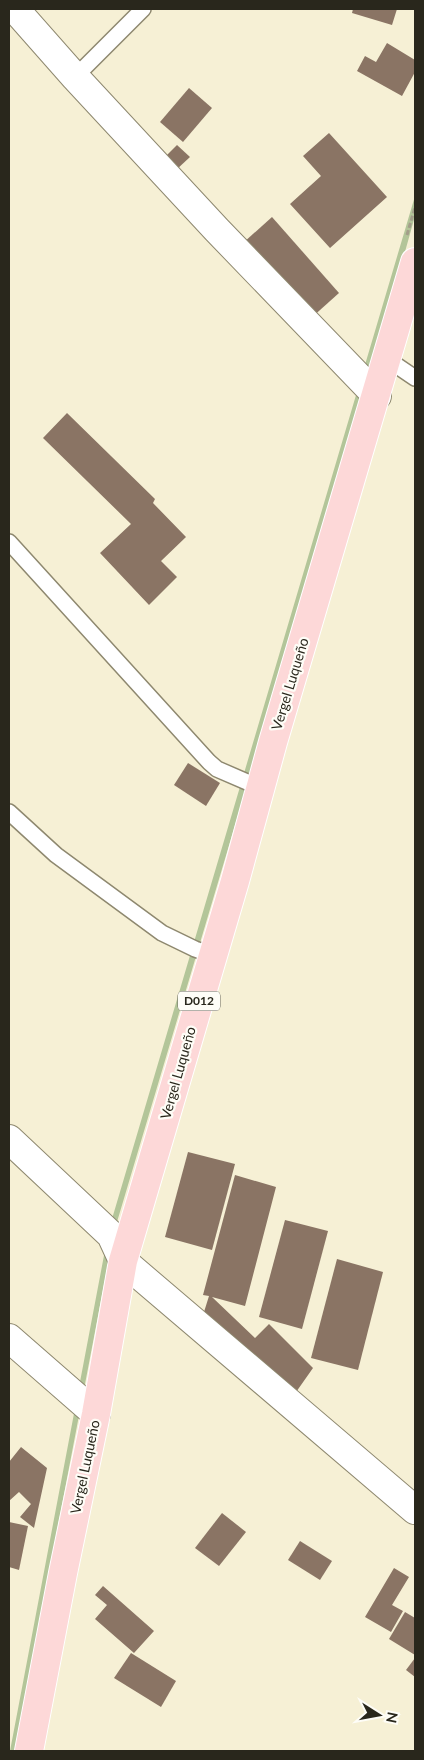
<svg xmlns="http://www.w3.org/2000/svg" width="424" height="1760" viewBox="0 0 424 1760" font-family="Lato,sans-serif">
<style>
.green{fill:#b3c599}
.building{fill:#8a7464}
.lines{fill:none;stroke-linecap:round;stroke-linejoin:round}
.service-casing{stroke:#8e886f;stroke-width:18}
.minor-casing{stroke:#8e886f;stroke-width:30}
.primary-casing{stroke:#fff;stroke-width:30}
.path{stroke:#a39e8a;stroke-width:3;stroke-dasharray:5 2.5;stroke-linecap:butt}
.service{stroke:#fff;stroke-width:15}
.minor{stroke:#fff;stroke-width:28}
.primary{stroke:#fdd8d8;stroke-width:28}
.labels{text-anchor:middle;stroke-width:4.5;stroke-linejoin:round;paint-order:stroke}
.shield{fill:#fefdf7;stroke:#69675e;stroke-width:1}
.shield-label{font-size:12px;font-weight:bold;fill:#29271c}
.street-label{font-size:14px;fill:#29271c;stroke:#fefdf7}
</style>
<rect width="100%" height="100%" fill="#f6f0d5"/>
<path class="green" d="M415 196V216L396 284 114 1232 15 1751H10L109 1229Z"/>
<g class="building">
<path d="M353 9H397L392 25 352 13Z"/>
<path d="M387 43 415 60V72L402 96 357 71 365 56 376 62Z"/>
<path d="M189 88 212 108 183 142 160 122Z"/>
<path d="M329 133 387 197 330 248 290 204 321 176 303 156Z"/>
<path d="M177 145 190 157 176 170 164 158Z"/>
<path d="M272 217 339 293 310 319 243 243Z"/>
<path d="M67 413 155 499 153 503 186 537 161 561 177 577 149 605 100 553 131 524 43 438Z"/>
<path d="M188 763 220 783 206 806 174 785Z"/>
<path d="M188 1152 235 1164 212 1250 165 1237Z"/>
<path d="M235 1175 276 1187 245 1306 212 1297 255 1338 269 1324 313 1368 294 1395 204 1312 209 1296 203 1295Z"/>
<path d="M285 1220 328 1231 302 1329 259 1317Z"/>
<path d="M337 1259 383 1272 358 1370 311 1358Z"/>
<path d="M21 1447 47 1468 34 1528 20 1517 31 1504 19 1492 9 1501V1462Z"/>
<path d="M222 1513 246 1532 219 1566 195 1548Z"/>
<path d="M9 1522 28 1526 19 1570 9 1567Z"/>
<path d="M300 1541 332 1561 320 1580 288 1560Z"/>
<path d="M394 1568 409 1577 392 1605 403 1611 391 1632 365 1617Z"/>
<path d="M103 1586 154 1631 134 1653 95 1619 107 1605 95 1595Z"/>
<path d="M405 1612 415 1618V1655L389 1639Z"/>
<path d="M131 1653 176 1681 161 1707 114 1678Z"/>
<path d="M415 1658V1677L406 1670Z"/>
</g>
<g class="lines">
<defs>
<g id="service">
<path d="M75 77 143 9"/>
<path d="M387 359 415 378"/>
<path d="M9 542 209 762 217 769 261 788"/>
<path d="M9 812 56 855 162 933 195 949 212 955"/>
</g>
<g id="minor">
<path d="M15 9 75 77 217 230 377 396"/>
<path d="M9 1139 111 1235 123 1261 415 1510"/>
<path d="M9 1338 96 1414"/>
</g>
<path id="primary" d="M29 1751 63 1573 96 1414 123 1261 235 881 273 742 415 262"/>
</defs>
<use href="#service" class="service-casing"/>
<use href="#minor" class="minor-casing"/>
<use href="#primary" class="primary-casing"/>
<path class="path" d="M407 235 415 207"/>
<use href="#service" class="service"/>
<use href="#minor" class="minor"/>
<use href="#primary" class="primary"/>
</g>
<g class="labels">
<rect class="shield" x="178" y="991.5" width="42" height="19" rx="4"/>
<g class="shield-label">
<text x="199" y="1005">D012</text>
</g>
<g class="street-label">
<text transform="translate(290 684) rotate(-73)" y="5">Vergel Luqueño</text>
<text transform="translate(178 1073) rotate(-74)" y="5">Vergel Luqueño</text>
<text transform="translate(85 1467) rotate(-78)" y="5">Vergel Luqueño</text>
</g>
</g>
<rect width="424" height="1760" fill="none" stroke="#29271c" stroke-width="20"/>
<g transform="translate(379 1715) rotate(101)" stroke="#fefdf7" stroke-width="4" paint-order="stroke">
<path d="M0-4L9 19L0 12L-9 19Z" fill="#29271c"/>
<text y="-8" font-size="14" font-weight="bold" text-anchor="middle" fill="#29271c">N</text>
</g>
</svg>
